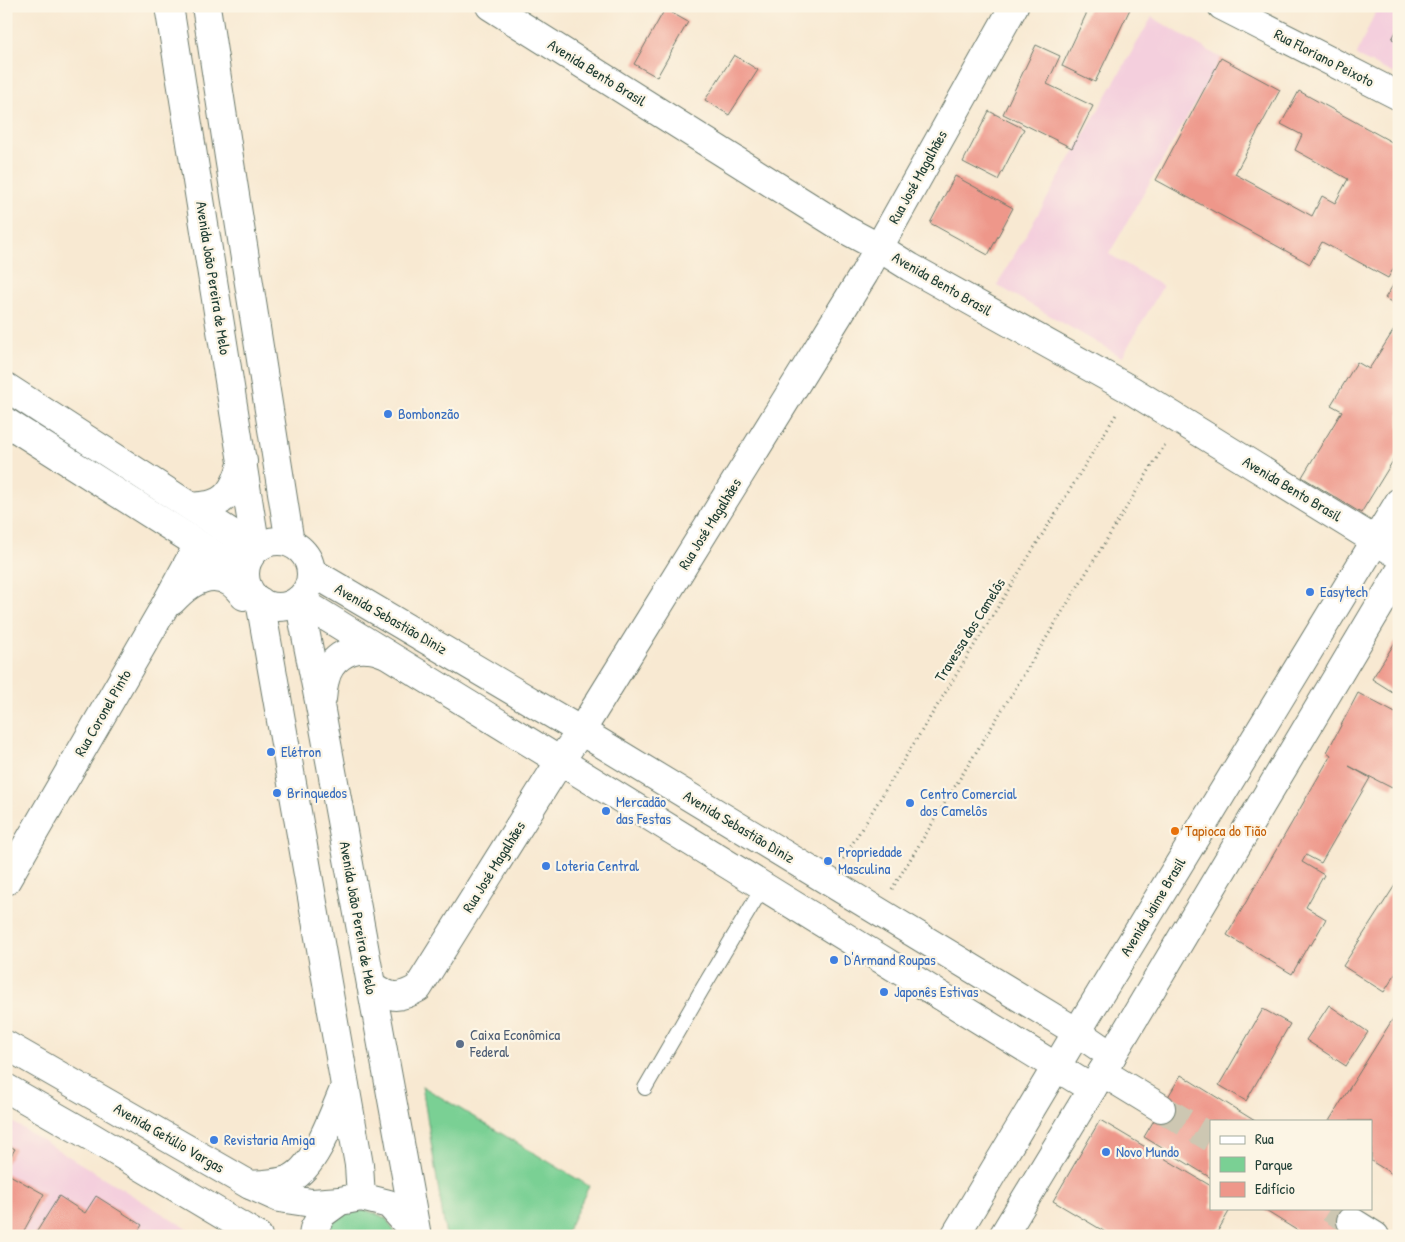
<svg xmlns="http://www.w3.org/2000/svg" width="1405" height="1242" viewBox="0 0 1405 1242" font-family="'Patrick Hand',sans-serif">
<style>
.built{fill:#f4cfdd}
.green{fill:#7ad094;stroke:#4c8664}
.building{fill:#ee978a}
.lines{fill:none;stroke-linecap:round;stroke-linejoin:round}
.street-tunnel{stroke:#cdc7b2;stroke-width:28;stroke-dasharray:28 14;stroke-linecap:butt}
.lane-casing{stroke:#6b796b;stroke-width:16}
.street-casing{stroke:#6b796b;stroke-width:30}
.secondary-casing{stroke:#6b796b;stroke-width:30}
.path{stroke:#6b796b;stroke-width:3;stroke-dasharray:1 4;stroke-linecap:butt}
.lane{stroke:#fff;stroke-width:14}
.street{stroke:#fff;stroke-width:28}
.secondary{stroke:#fff;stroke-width:28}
.shop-dot{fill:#3f7fe0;stroke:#fcf5e5;stroke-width:2}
.food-dot{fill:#e8710a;stroke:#fcf5e5;stroke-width:2}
.service-dot{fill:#5c6f8a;stroke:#fcf5e5;stroke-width:2}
.labels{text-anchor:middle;stroke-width:4.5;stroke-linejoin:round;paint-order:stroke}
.street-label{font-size:15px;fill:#1f3d34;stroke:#fcf5e5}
.shop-label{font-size:15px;fill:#366cbe;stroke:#fcf5e5;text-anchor:start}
.food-label{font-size:15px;fill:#c56008;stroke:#fcf5e5;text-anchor:start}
.service-label{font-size:15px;fill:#4e5e75;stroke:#fcf5e5;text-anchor:start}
</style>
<rect width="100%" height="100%" fill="#fcf5e5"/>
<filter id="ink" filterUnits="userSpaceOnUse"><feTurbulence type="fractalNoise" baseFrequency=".02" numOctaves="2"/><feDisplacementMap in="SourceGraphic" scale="10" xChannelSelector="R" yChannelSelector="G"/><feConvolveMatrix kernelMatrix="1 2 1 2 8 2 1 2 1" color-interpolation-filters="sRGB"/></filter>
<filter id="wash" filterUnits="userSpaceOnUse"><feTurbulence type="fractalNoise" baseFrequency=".0096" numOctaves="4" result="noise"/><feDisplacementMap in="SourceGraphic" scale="20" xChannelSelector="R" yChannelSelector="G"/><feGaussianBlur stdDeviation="1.12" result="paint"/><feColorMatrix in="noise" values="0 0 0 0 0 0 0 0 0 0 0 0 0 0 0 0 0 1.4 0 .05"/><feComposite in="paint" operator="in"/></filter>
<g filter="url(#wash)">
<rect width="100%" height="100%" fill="#f8e9d2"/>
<g class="built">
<path d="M1378 6H1399V76L1356 56Z"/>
<path d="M1152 17 1221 58 1109 254 1163 286 1122 357 997 285Z"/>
<path d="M6 1118 199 1236H6Z"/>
</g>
<g class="green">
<path d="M422 1086 589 1186 565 1236H446Z"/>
<path d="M366 1210 386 1218 397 1236H327L326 1228 343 1214Z"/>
</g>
<g id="blocks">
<g class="building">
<path d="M1090 6H1125L1130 9 1095 82 1062 66Z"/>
<path d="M665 9 688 22 657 77 634 64Z"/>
<path d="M1399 26V42L1392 39Z"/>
<path d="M1036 45 1060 56 1047 84 1093 106 1072 148 1003 114Z"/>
<path d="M734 55 758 70 729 115 705 100Z"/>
<path d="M1221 58 1280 90 1235 174 1312 216 1322 196 1335 203 1348 179 1295 150 1302 135 1281 124 1299 91 1399 146V259L1388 278 1322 242 1310 264 1156 180Z"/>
<path d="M989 111 1024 129 998 180 963 162Z"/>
<path d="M955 176 1013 208 988 255 930 223Z"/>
<path d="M1399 276V307L1385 298Z"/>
<path d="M1399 322V451L1361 513 1302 477 1342 411 1331 405 1357 362 1369 369Z"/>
<path d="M1399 636V696L1372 679Z"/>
<path d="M1358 693 1399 715V776L1392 788 1349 766 1370 778 1321 863 1306 855 1302 862 1324 875 1306 907 1326 919 1311 945 1309 944 1292 974 1227 935 1331 755 1327 752Z"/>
<path d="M1399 879V968L1384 992 1343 966Z"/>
<path d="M1329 1005 1368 1032 1346 1066 1306 1040Z"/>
<path d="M1263 1009 1290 1024 1246 1101 1219 1085Z"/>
<path d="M1399 1009V1178L1371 1161V1121H1329Z"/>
<path d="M1181 1075 1255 1121H1211V1178L1144 1137Z"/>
<path d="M1100 1120 1211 1186V1208H1231L1215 1236H1112L1053 1201Z"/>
<path d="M6 1144 15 1149 6 1164Z"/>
<path d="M6 1173 44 1194 21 1236H6Z"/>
<path d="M59 1196 85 1213 96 1196 142 1225 135 1236H34Z"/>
<path d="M1261 1208H1358L1342 1236H1306Z"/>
</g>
</g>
</g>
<g filter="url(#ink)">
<use href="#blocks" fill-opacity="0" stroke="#6b796b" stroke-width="1"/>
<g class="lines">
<g class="street-tunnel">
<path d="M1161 1108 1211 1138"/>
<path d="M1330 1208 1351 1221"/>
</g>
<defs>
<path id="lane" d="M645 1088 701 991 763 887"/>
<g id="street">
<path d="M169 6 256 549"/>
<path d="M206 6 229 157 290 543"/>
<path d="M490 6 848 231 878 247"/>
<path d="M1102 1072 1161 1108"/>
<path d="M1351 1221 1375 1236"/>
</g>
<g id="secondary">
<path d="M1222 6 1399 96"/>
<path d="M878 247 910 267 1131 390 1399 555"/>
<path d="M6 387 256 549"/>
<path d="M6 422 245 574"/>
<path d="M192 507C199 506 206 506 212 504 231 499 238 479 243 461"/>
<circle cx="278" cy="574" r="33"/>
<path d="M312 572 581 731 1077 1032 1112 1056"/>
<path d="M299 600 1092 1089"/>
<path d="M299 600 321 711 417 1236"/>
<path d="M172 601C186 586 209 568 230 582 235 585 240 591 244 596"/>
<path d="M260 601 359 1165 361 1197"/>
<path d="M322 699C323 693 323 686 325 680 329 660 348 647 368 649 373 649 379 651 384 653"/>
<path d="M6 881 162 611 198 545"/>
<path d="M371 985C389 998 398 1000 418 988L560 761 581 731 864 274 1014 6"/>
<path d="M6 1045 250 1185 279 1198 312 1203 340 1201"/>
<path d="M6 1088 90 1136 258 1236"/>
<path d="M250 1185C264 1184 280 1184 292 1178 317 1165 334 1111 345 1087"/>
<path d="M313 1236 314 1229 322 1214 340 1201 361 1197 389 1204 407 1224 412 1236"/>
<path d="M955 1236 1077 1032 1399 502"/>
<path d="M1003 1236 1092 1089 1399 573"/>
</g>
</defs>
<use href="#lane" class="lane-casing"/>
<use href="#street" class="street-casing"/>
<use href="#secondary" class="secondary-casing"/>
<g class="path">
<path d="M843 859 1117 413"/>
<path d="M892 889 1166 443"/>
</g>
<use href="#lane" class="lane"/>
<use href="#street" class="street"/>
<use href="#secondary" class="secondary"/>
</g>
</g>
<g class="shop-dot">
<circle cx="388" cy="414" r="5"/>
<circle cx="1310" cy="592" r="5"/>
<circle cx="271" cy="752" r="5"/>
<circle cx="277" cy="793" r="5"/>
<circle cx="910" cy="803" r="5"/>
<circle cx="606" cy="811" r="5"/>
<circle cx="828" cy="861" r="5"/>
<circle cx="546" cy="866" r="5"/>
<circle cx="834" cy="960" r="5"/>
<circle cx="884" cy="992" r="5"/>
<circle cx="214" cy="1140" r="5"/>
<circle cx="1106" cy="1152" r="5"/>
</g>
<circle class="food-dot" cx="1175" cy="831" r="5"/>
<circle class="service-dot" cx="460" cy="1044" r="5"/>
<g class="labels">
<g class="street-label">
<text transform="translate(1324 58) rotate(27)" y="5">Rua Floriano Peixoto</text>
<text transform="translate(597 73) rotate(32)" y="5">Avenida Bento Brasil</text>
<text transform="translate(918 177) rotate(-61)" y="5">Rua José Magalhães</text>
<text transform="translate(213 278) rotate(81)" y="5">Avenida João Pereira de Melo</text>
<text transform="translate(942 284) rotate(30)" y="5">Avenida Bento Brasil</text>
<text transform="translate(1292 489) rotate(31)" y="5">Avenida Bento Brasil</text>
<text transform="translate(710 524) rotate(-58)" y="5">Rua José Magalhães</text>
<text transform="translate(391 619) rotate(30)" y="5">Avenida Sebastião Diniz</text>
<text transform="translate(970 630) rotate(-58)" y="5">Travessa dos Camelôs</text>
<text transform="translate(103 713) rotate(-60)" y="5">Rua Coronel Pinto</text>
<text transform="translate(739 827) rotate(31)" y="5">Avenida Sebastião Diniz</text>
<text transform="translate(494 867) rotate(-58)" y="5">Rua José Magalhães</text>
<text transform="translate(1153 907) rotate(-59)" y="5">Avenida Jaime Brasil</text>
<text transform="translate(358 918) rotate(80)" y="5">Avenida João Pereira de Melo</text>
<text transform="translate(169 1138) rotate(30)" y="5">Avenida Getúlio Vargas</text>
</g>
<g class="shop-label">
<text x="398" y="419">Bombonzão</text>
<text x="1320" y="597">Easytech</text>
<text x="281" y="757">Elétron</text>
<text x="287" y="798">Brinquedos</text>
<text x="920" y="799">Centro Comercial<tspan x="920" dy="17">dos Camelôs</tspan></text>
<text x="616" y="807">Mercadão<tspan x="616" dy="17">das Festas</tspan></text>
<text x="838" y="857">Propriedade<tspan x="838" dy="17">Masculina</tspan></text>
<text x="556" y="871">Loteria Central</text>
<text x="844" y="965">D'Armand Roupas</text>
<text x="894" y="997">Japonês Estivas</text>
<text x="224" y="1145">Revistaria Amiga</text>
<text x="1116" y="1157">Novo Mundo</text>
</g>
<g class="food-label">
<text x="1185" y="836">Tapioca do Tião</text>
</g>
<g class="service-label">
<text x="470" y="1040">Caixa Econômica<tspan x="470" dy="17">Federal</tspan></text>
</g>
</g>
<rect width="1405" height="1242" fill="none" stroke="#fcf5e5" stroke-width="25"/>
<rect x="1210" y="1120" width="162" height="90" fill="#fcf5e5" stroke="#a4ab9e"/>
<rect x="1220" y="1136" width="25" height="8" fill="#ffffff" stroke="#a4ab9e"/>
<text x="1255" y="1144" font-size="15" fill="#1f3d34">Rua</text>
<rect x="1220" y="1157" width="25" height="15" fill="#7ad094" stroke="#a4ab9e"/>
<text x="1255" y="1170" font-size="15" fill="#1f3d34">Parque</text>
<rect x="1220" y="1182" width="25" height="15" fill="#ee978a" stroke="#a4ab9e"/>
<text x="1255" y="1194" font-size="15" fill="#1f3d34">Edifício</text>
</svg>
